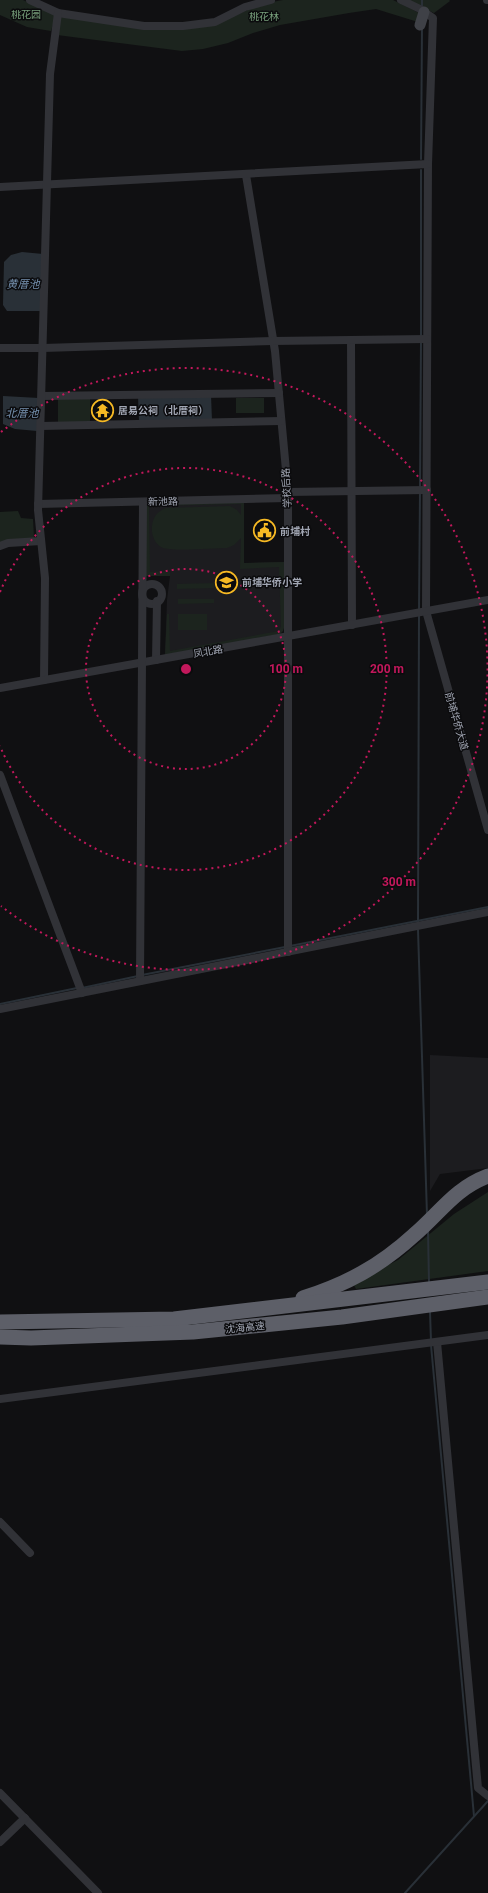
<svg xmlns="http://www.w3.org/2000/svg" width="488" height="1893" viewBox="0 0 488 1893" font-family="Roboto,'Noto Sans SC',sans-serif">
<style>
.built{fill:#1c1c1f}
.green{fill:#1c241e}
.water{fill:#293037}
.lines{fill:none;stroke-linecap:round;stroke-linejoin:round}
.stream{stroke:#293037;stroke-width:2}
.minor{stroke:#313237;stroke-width:8}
.secondary{stroke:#3f4147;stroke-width:11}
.motorway{stroke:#5d5f68;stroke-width:15}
.ring{fill:none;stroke:#c2185b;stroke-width:2;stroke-dasharray:2 4}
.labels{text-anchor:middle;stroke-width:3;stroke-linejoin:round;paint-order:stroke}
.park-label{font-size:10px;fill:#779f7b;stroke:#0b0b0d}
.poi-label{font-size:10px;font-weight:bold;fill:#a1a6b3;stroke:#0b0b0d;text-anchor:start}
.street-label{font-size:10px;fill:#a1a6b3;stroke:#0b0b0d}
.water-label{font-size:11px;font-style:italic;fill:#7692b0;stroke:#0b0b0d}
.centre{fill:#c2185b;stroke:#0b0b0d;stroke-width:2}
.ring-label{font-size:12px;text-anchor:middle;font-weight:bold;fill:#c2185b;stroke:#0b0b0d;stroke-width:3;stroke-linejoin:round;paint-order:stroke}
</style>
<rect width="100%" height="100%" fill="#101012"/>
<g class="built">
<path d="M244 500V563L284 562 283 631 165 655 167 600 170 576H145L146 502Z"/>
<path d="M430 1055 488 1058V1168L440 1174 430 1191Z"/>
</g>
<g class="green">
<path d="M0 0H23L56 15 51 31 27 27 0 15Z"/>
<path d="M283 0H393L421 14 418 22 376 9 349 13 280 25 253 33 228 43 203 49 182 51 57 35 60 17 94 21 214 25 261 4Z"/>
<path d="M408 0H449L450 1 434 13Z"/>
<path d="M58 398 90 399V423H58Z"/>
<rect x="236" y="398" width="28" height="15"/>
<path d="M244 500V563L284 562 285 625 283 631 280 634 165 655 167 614H169L170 651 279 631 281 627 279 567 240 569 241 538 234 545 227 548C214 548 170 552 161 547 154 543 151 533 152 526 153 516 158 511 166 508L230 506 237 510 241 515V504L149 506 150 572H170V576H145L146 502Z"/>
<path d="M18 511 21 518 33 519 34 538 0 543V512Z"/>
<path d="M214 583V588L177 589V584Z"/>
<path d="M178 599H214V603L178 604Z"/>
<rect x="178" y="614" width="29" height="16"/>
<path d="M488 1192V1271L356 1289 353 1283 398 1260 454 1214Z"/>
</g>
<g class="water">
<path d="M22 252 43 254 42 311H7L3 305 4 262 11 255Z"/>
<path d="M211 395 212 421H139L138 396Z"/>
<path d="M3 396 39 398 37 431 15 429 3 424Z"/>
</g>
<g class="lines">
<g class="stream">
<path d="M422 7V0"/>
<path d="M421 159 422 27"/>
<path d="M421 337V170"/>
<path d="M420 487 421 341"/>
<path d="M419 611 420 491"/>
<path d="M418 922 419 615"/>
<path d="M418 930 427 1215"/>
<path d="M290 946 488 907"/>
<path d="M142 975 285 947"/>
<path d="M82 988 138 976"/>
<path d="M0 1004 77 988"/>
<path d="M428 1231 429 1282"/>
<path d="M430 1312 431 1341"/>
<path d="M431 1345 474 1816"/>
<path d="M405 1893 488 1801"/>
</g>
<g class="minor">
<path d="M30 0 58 13 144 26H183L215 22 245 7 271 0"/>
<path d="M401 0 420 9 433 18 428 164 426 611 488 830"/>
<path d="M487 0H488"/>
<path d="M246 175 275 351 288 492V952"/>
<path d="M0 187 428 164"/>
<path d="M351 340 352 625"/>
<path d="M0 348H43L273 341 427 339"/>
<path d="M42 396 279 393"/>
<path d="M41 426 281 421"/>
<path d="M288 492 427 490"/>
<path d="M38 504 288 498"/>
<path d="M0 546 8 543 41 541"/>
<circle cx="152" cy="594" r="10"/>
<path d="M156 660 157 601"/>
<path d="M44 680 45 578 38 510 50 74 58 13"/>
<path d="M0 688 488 600"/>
<path d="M0 775 82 993"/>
<path d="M140 981 143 502"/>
<path d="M0 1009 488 912"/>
<path d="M437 1342 478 1788 488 1796"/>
<path d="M0 1399 488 1335"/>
<path d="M0 1522 30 1553"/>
<path d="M0 1793 98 1893"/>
<path d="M0 1842 25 1818"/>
</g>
<path class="secondary" d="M420 25 424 12"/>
<g class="motorway">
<path d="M303 1298C347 1284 380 1266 414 1235 441 1212 454 1189 488 1176"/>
<path d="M0 1322 174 1319 488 1282"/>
<path d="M0 1337 31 1338 193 1332 342 1317 488 1297"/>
</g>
</g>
<g class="ring">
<circle cx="186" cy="669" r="100"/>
<path d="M0 592A201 201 0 1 1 0 746"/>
<path d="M1 432A301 301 0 1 1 1 906"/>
</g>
<defs>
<symbol id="temple-ring" viewBox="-11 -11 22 22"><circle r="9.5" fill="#0b0b0d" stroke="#f6b924" stroke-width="1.5"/><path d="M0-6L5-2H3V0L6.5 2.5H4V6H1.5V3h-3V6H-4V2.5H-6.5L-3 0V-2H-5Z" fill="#f6b924"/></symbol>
<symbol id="civic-ring" viewBox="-11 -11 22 22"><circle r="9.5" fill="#0b0b0d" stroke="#f6b924" stroke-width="1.5"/><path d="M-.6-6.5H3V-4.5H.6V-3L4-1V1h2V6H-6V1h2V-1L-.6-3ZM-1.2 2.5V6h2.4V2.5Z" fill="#f6b924"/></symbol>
<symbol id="school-ring" viewBox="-11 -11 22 22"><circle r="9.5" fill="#0b0b0d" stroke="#f6b924" stroke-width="1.5"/><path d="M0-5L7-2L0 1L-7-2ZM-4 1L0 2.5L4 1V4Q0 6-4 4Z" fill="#f6b924"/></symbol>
</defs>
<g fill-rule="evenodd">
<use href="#temple-ring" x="90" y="398" width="25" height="25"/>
<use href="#civic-ring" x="252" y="518" width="25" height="25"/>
<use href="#school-ring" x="214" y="570" width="25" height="25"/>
</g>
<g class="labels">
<g class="park-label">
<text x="26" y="18">桃花园</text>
<text x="264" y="20">桃花林</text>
</g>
<g class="poi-label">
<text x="118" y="414">居易公祠（北厝祠）</text>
<text x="280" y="535">前埔村</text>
<text x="242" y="586">前埔华侨小学</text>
</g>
<g class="street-label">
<text transform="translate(286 488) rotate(-93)" y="4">学校后路</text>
<text transform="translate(163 501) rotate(-1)" y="4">新池路</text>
<text transform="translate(208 651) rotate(-10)" y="4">凤北路</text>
<text transform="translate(457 721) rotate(74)" y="4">前埔华侨大道</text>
<text transform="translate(245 1327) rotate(-6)" y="4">沈海高速</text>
</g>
<g class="water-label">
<text x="23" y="288">黄厝池</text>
<text x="22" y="417">北厝池</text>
</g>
</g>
<circle cx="186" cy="669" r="6" class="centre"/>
<g class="ring-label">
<text x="286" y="673">100 m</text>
<text x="387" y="673">200 m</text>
<text x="399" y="886">300 m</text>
</g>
</svg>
